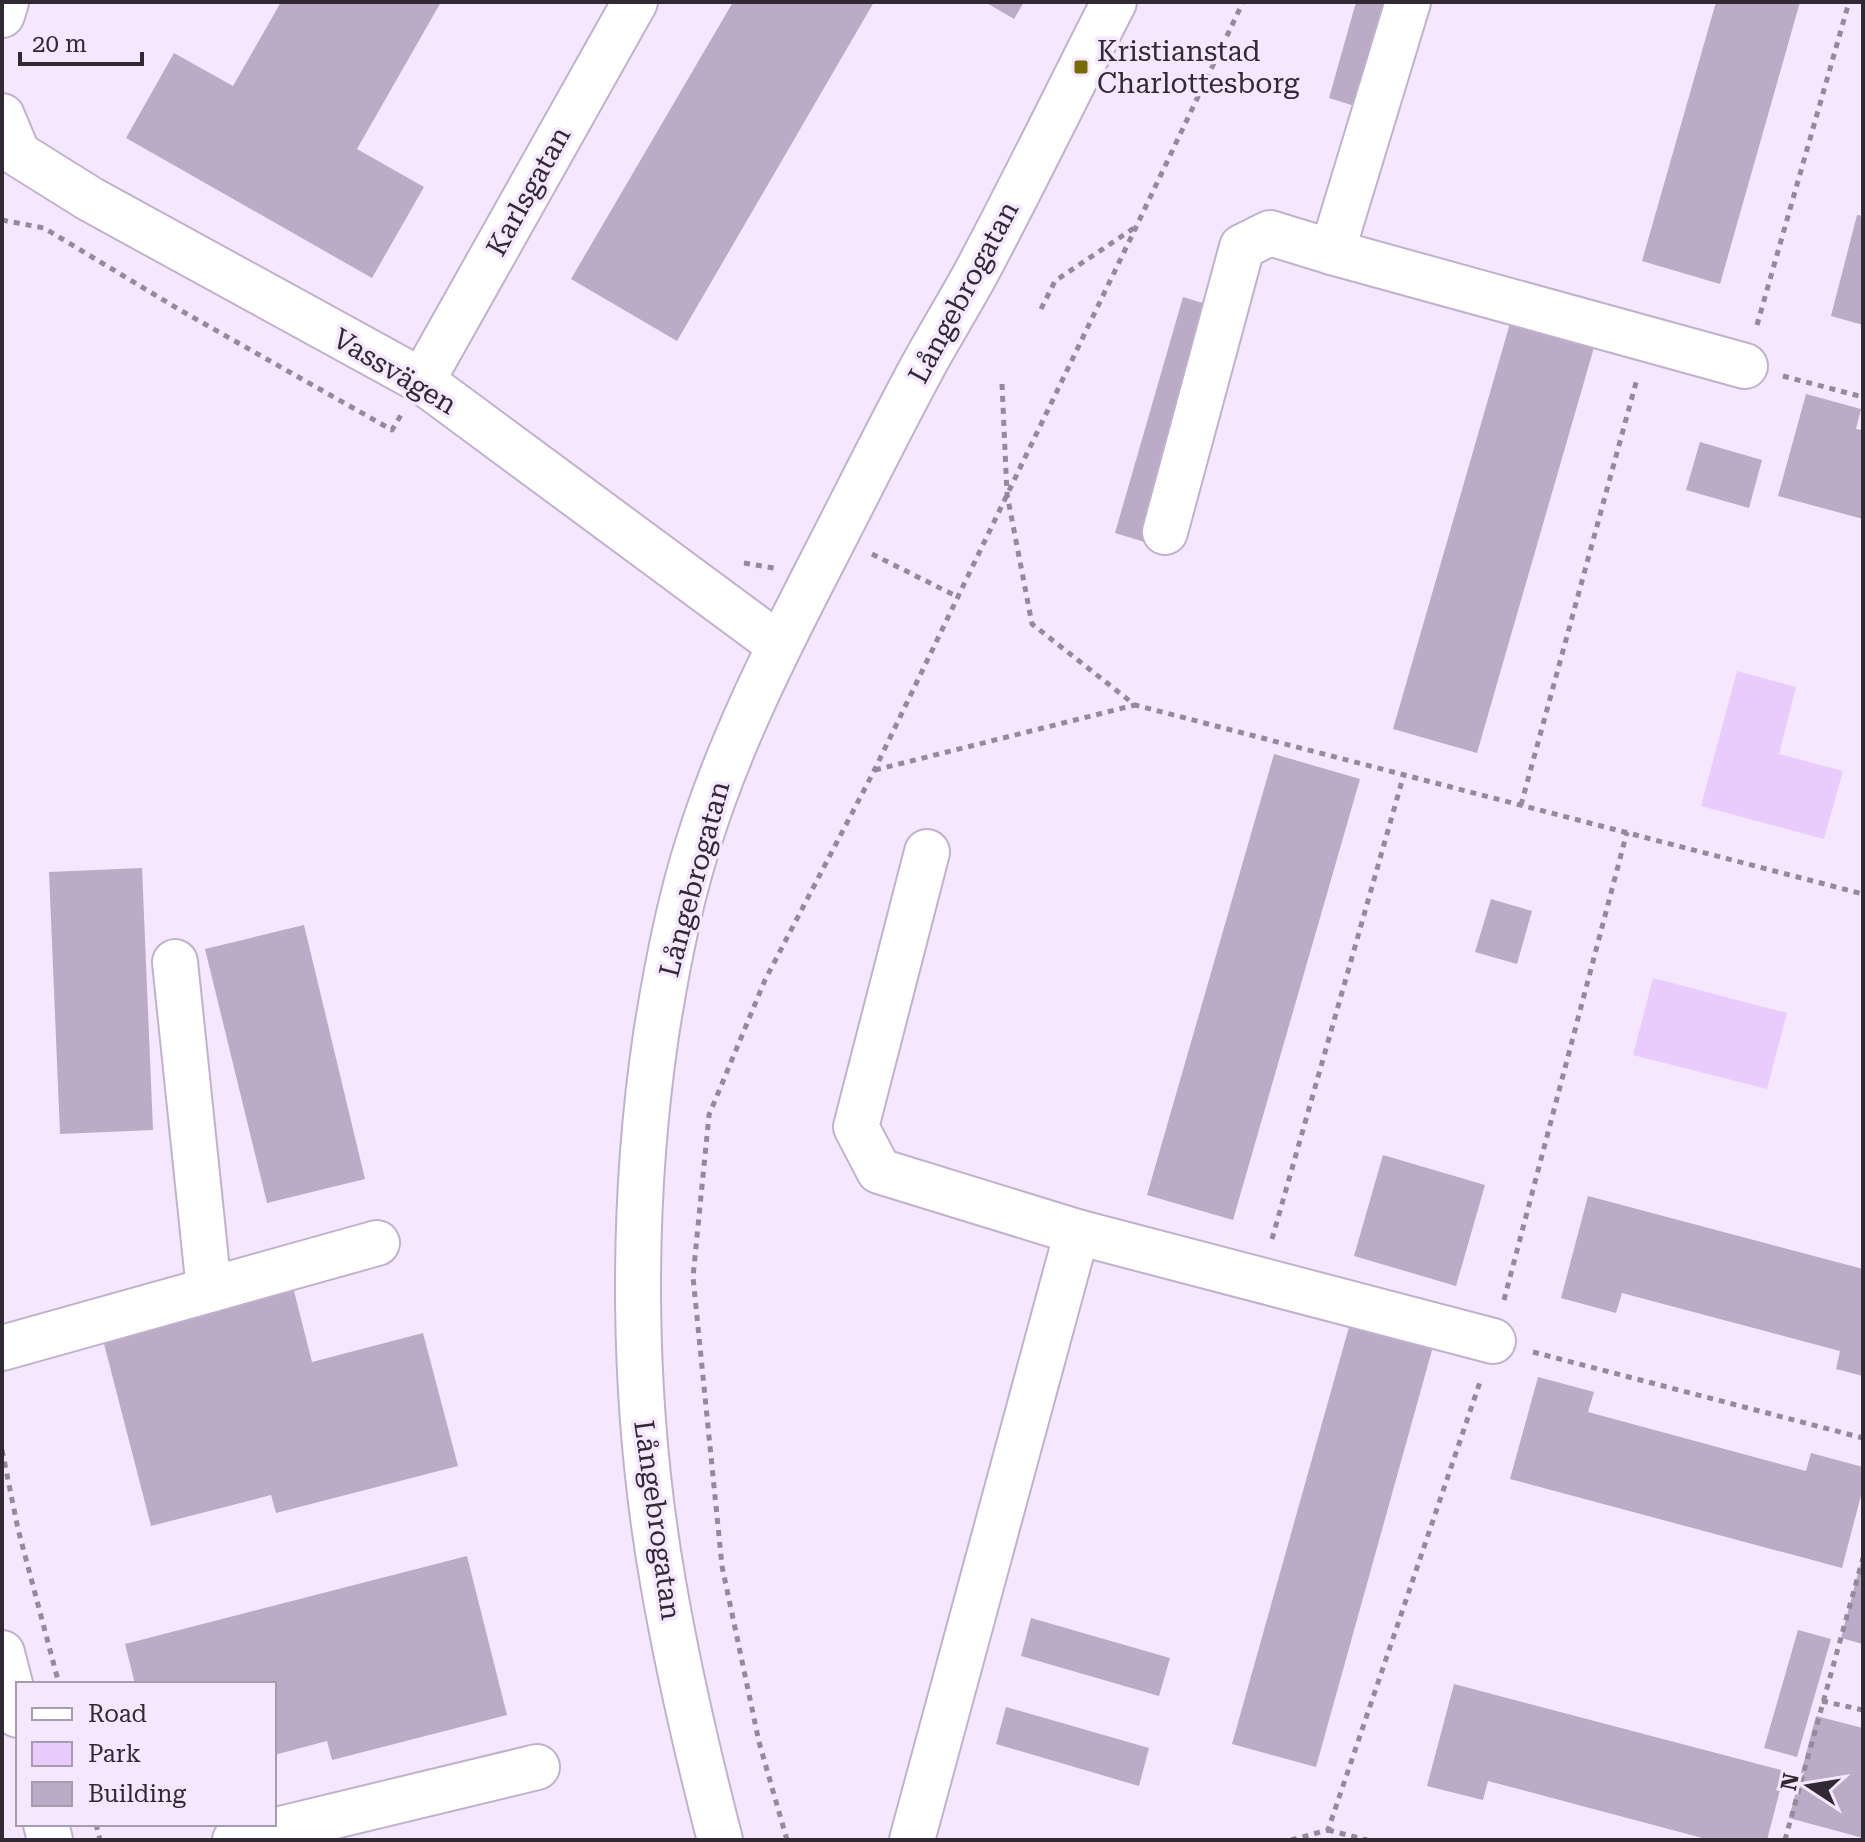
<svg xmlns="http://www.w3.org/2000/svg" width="1865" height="1842" viewBox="0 0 1865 1842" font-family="'Roboto Serif',serif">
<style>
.green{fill:#eacbfd}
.building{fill:#bcabc6}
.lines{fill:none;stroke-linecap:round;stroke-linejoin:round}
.minor-casing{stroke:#c2b1cd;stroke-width:48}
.major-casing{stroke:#c2b1cd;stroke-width:48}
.path{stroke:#948a9b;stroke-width:5;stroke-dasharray:6 6;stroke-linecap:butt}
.minor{stroke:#fff;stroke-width:44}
.major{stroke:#fff;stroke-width:44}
.poi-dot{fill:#766b05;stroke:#f5e7fe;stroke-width:3}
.labels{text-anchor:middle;stroke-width:7;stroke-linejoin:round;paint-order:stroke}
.poi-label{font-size:28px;fill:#312a35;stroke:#f5e7fe;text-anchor:start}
.street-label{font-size:28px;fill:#312a35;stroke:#f5e7fe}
</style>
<rect width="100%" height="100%" fill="#f5e7fe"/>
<g class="green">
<path d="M1737 671 1796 687 1779 754 1843 771 1824 839 1701 806Z"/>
<path d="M1653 978 1787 1013 1767 1089 1633 1055Z"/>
</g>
<g class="building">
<path d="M281 2H441L357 149 424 187 372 278 126 138 174 53 233 86Z"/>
<path d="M733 2H874L677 341 571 279Z"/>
<path d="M985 2H1024L1014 19Z"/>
<path d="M1356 2H1392L1361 108 1329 98Z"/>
<path d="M1716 2H1800L1720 284 1642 261Z"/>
<path d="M1857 215 1863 216V325L1831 316Z"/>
<path d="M1183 297 1216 307 1148 543 1115 533Z"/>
<path d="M1517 299 1601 323 1477 753 1393 729Z"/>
<path d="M1806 394 1861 409 1856 429 1863 430V519L1778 496Z"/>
<path d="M1700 442 1762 460 1749 508 1686 490Z"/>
<path d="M1274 754 1360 779 1233 1220 1147 1195Z"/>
<path d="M142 868 153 1130 60 1134 49 872Z"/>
<path d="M1491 899 1532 911 1517 964 1475 952Z"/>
<path d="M304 925 365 1179 267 1203 205 949Z"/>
<path d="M1383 1155 1485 1185 1456 1286 1354 1256Z"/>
<path d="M1588 1196 1863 1269V1376L1836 1369 1840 1351 1622 1293 1616 1313 1561 1298Z"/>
<path d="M293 1287 312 1362 423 1333 458 1466 276 1513 271 1495 151 1526 102 1336Z"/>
<path d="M1356 1302 1439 1325 1316 1767 1232 1744Z"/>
<path d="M1538 1377 1594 1392 1588 1412 1806 1471 1811 1453 1863 1467V1488L1842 1568 1510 1479Z"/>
<path d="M467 1556 507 1715 332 1760 327 1741 274 1755V1684H135L125 1644Z"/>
<path d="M1862 1558H1863V1644L1841 1638Z"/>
<path d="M1031 1618 1170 1658 1159 1696 1021 1656Z"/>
<path d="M1798 1630 1831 1639 1797 1757 1764 1748Z"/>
<path d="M1454 1684 1785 1771 1767 1840H1706V1839L1488 1781 1483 1800 1427 1786Z"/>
<path d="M1006 1707 1149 1748 1139 1786 996 1744Z"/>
<path d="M1816 1716 1863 1728V1838L1789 1818Z"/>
</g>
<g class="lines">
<defs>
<g id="minor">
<path d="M2 15 6 2"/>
<path d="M2 116 18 154 90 199 422 381 779 645"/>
<path d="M1332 252 1745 366"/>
<path d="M422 381 635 2"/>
<path d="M1165 532 1242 247 1270 233 1332 252 1408 2"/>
<path d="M175 962 209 1290"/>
<path d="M1077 1232 1493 1341"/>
<path d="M2 1348 377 1243"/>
<path d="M2 1653 18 1715"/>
<path d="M46 1824 50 1840"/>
<path d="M235 1840 537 1767"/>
<path d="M912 1840 1077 1232 879 1171 856 1127 927 852"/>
</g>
<path id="major" d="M720 1840C698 1755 678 1669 663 1582 632 1405 630 1212 656 1035 666 971 678 906 698 844 729 744 776 651 824 558 857 494 889 429 923 366 940 335 959 304 976 273 1024 183 1068 92 1114 2"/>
</defs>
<use href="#minor" class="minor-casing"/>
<use href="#major" class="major-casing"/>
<g class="path">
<path d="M2 220 44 228 180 310 392 430 401 415"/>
<path d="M1041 309 1055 281 1137 226"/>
<path d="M1757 325 1849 2"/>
<path d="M1783 376 1863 397"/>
<path d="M1002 384 1007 494 1032 624 1135 705 1863 894"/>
<path d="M872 554 958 597"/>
<path d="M744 563 774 568"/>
<path d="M875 770 1135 705"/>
<path d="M1521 805 1637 379"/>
<path d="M1272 1239 1404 774"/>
<path d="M1504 1300 1627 832"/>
<path d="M1533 1352 1863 1438"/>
<path d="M2 1450 18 1529 59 1684"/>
<path d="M1822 1701 1863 1710"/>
<path d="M96 1824 100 1840"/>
<path d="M1328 1830 1367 1840"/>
<path d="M787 1840 759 1742 722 1566 693 1277 709 1115 765 980 874 771 1137 225 1243 2"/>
<path d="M1291 1840 1328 1830 1481 1379"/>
<path d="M1785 1840 1863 1558"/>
</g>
<use href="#minor" class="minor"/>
<use href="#major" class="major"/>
</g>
<rect class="poi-dot" x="1073" y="59" width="16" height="16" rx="4"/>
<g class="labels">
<g class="poi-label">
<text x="1097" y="61">Kristianstad<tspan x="1097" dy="32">Charlottesborg</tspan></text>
</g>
<g class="street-label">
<text transform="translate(528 191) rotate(-61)" y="10">Karlsgatan</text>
<text transform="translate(963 292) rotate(-62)" y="10">Långebrogatan</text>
<text transform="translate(395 371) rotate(31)" y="10">Vassvägen</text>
<text transform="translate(694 879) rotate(-75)" y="10">Långebrogatan</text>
<text transform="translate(658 1520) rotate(82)" y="10">Långebrogatan</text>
</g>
</g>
<rect width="1865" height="1842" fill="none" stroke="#312a35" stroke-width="8"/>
<rect x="16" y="1682" width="260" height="144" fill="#f5e7fe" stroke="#a79bae" stroke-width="2"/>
<rect x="32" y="1708" width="40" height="12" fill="#ffffff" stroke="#a79bae" stroke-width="2"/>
<text x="88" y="1722" font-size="24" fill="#312a35">Road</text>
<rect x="32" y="1742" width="40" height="24" fill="#eacbfd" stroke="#a79bae" stroke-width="2"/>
<text x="88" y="1762" font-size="24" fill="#312a35">Park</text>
<rect x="32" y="1782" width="40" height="24" fill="#bcabc6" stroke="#a79bae" stroke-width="2"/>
<text x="88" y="1802" font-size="24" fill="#312a35">Building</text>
<g transform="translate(1809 1786) rotate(282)" stroke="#f5e7fe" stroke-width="6" paint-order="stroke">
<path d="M0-6L14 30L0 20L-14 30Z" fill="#312a35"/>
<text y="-12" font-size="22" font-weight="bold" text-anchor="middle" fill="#312a35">N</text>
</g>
<path d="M20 52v12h122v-12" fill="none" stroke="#312a35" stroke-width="4"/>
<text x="32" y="52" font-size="24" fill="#312a35" stroke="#f5e7fe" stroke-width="6" paint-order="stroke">20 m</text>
</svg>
